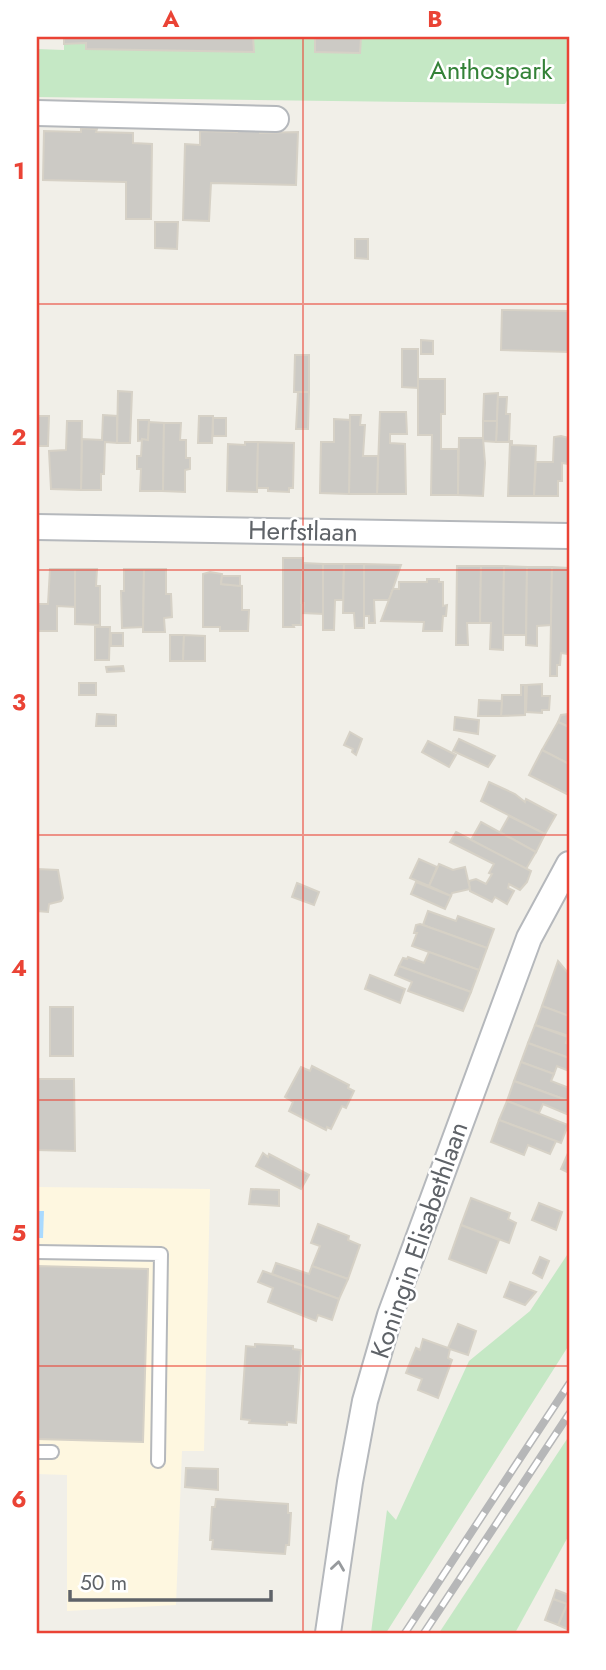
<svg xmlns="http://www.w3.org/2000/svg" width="606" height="1670" viewBox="0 0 606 1670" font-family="Jost,sans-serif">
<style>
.commercial{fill:#fef7e0}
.green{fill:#c5e8c5}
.water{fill:#aadaff}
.building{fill:#cccac5;stroke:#d6d1c6;stroke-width:2}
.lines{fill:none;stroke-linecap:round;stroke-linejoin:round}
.lane-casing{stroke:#b5b8bc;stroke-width:16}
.street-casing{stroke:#b5b8bc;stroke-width:28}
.lane{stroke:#fff;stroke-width:12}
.street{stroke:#fff;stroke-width:24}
.rail-casing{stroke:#b6b7b8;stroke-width:8}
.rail{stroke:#fff;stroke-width:5;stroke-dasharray:16;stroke-linecap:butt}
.oneway{stroke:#979a9d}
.grid{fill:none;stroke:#ea4335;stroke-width:2;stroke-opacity:0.55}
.labels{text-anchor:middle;stroke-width:5;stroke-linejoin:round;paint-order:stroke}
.park-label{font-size:26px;fill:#348238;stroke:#fff}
.street-label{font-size:26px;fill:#5f6368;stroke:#fff}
.neatline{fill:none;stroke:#ea4335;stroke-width:2.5}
.grid-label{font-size:23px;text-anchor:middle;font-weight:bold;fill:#ea4335}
</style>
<rect width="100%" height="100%" fill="#f1efe8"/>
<path class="commercial" d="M37 1187 210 1189 204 1451H182L176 1605 67 1611V1475L37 1474Z"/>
<g class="green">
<path d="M253 37H569V97L565 104 37 97V49L64 50V44L86 43V49L254 51Z"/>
<path d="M569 1252V1345L386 1633H371L387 1510 396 1520 469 1361 530 1311Z"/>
<path d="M569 1436V1535L515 1633H439Z"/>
</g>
<path class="water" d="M37 1211H44L43 1238H37Z"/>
<g class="building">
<path d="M64 37H253L254 52 86 49V43L64 44Z"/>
<path d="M315 37H361L360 53 315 52Z"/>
<path d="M81 128 97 129 96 132 133 133V143L152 144 151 219H126V182L43 180 44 131 81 132Z"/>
<path d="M237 128 260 129V133L298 132 296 185 211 183 209 221 183 220 185 144 200 145V131L237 132Z"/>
<path d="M155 222H178L177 249 155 248Z"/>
<path d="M355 239H368V259L355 258Z"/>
<path d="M502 310 569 311V352L501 350Z"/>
<path d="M421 340 433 341V354H421Z"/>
<path d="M402 349H418V388L402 387Z"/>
<path d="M295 355H309V392H294Z"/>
<path d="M418 379H445V414H441V449H458V495H431L432 435H418Z"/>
<path d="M118 391 132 392 130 443H117Z"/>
<path d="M298 392H309L308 429H296Z"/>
<path d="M498 393 497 421H483L484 394Z"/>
<path d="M498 397H507L506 414H510L509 441H512V445L536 446 534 496H508L510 442H496Z"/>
<path d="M380 412H406L407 434H390V443L405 444 406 494H377Z"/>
<path d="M103 415 117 416V443L105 442 104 474H101V490H81L82 439 102 440Z"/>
<path d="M350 415H361L360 425H365L363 456H378L377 494H349Z"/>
<path d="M37 416H49L48 446H37Z"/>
<path d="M199 416H213L212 443H198Z"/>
<rect x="213" y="418" width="13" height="18"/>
<path d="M334 419 350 420 349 494 320 493 321 442H334Z"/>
<path d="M138 420H149L148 440 138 441Z"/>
<path d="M67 421H82L81 490 51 489 49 451 66 450Z"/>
<path d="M483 421H497L496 442 483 441Z"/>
<path d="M149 422 164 423 163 491H140L141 469H137V456H141L142 439 148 440Z"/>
<path d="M164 423H181L180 440H186V458H190V469L185 470V492L163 491Z"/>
<path d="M561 436 569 438V464L562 463V481H558V496H534L536 462H553L554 437Z"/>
<path d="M459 438H483L485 463 483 496 458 495Z"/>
<path d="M245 442H258L257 492 227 491 228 444 245 445Z"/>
<path d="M258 442 294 443 293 488H289V492L268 491V488H257Z"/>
<path d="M283 558H303L301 625H293L294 627H283Z"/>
<path d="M303 563 323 564V614L303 613 304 603H301Z"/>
<path d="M323 564H344L343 600H335L334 630H323Z"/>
<path d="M344 564H364V628H355L354 613H343Z"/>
<path d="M364 564 401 565 389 600H374L375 623H369V616H364Z"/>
<path d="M457 566H481L480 623H467L468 645H456Z"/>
<path d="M481 566H504L503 650 490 649 491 623H480Z"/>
<path d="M504 566 527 567 526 635H503Z"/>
<path d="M527 567H552L551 625 537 626V646L526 645Z"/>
<path d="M552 567 569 568V654L561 653 560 665H557V676H550Z"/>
<path d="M50 569H75V607L57 606V631H37V604H48Z"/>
<path d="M75 569H97L96 586H100V625L75 624Z"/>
<path d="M124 569H144L143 627 122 628 121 591H124Z"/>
<path d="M144 569H166V594H171L172 617 164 618 165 632H143Z"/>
<path d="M210 572 222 574 221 584 242 586V610H249L248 631H220V627H203V574Z"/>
<path d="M222 576H240V586L221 584Z"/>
<path d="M427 579H439V582H443V606L447 605 446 616H443L442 631H423L424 622 381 621 393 589H399V582H427Z"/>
<path d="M95 627H110L109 660H95Z"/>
<rect x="111" y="633" width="12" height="13"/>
<path d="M170 635H184L183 661H170Z"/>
<path d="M184 635 205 636V661H183Z"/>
<path d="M123 666 124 671 107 672 106 667Z"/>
<rect x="79" y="683" width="17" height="12"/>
<path d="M542 684V696H550L549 710H542V713L526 712 527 685Z"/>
<path d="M521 685H525V715L501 716 502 695H521Z"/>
<path d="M479 700 502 701 501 716H478Z"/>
<path d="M97 714 116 715V726H96Z"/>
<path d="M569 714V727L558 722 561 715Z"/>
<path d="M455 717 479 720 478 734 454 730Z"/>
<path d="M558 722 569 727V764L542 750Z"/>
<path d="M350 732 362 739 356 755 352 752 353 749 344 745Z"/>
<path d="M459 739 495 756 488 767 453 751Z"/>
<path d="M428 741 456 755 449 767 422 752Z"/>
<path d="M542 750 569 764V789L567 794 529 775Z"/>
<path d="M489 782 515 794 525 802 526 799 556 815 545 834 481 801Z"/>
<path d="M509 816 545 834 536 852 500 832Z"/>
<path d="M481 822 536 852 526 869 471 840Z"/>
<path d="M456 832 531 871 527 882 520 890 509 884 508 888 514 891 507 904 495 897 492 902 470 891 469 881 476 879 486 884 492 874 489 873 494 864 450 842Z"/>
<path d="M419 859 437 867 429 886 410 878Z"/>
<path d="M439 864 453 870 465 867 470 889 452 893 451 896 429 886Z"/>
<path d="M37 869 58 870 63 898 61 901 49 904 48 912 37 911Z"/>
<path d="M416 882 451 896 445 909 411 894Z"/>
<path d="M297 883 319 892 314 905 292 897Z"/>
<path d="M428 911 456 921 458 916 494 929 487 948 423 925Z"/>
<path d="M420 924 487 948 479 970 412 946 417 933H414L416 925Z"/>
<path d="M429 952 479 970 471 992 399 966 403 958 407 959 408 957 424 963Z"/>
<path d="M558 961 569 974V1016L542 1006Z"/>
<path d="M399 966 471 992 463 1011 408 991 412 982 395 975Z"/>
<path d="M370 975 405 989 400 1003 365 989Z"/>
<path d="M542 1006 569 1016V1036L535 1025Z"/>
<rect x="50" y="1007" width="23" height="49"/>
<path d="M535 1025 568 1037 566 1043 569 1044V1058L528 1043Z"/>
<path d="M528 1043 569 1058V1071L557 1066 554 1074 521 1062Z"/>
<path d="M521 1062 554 1074 551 1081 569 1088V1101L514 1081Z"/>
<path d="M312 1066 349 1085 348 1088 354 1091 346 1108 342 1106 331 1129 327 1127 326 1130 289 1111 293 1102 285 1097 301 1067 310 1071Z"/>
<path d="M37 1079H74L75 1151 37 1150Z"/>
<path d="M514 1081 569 1101V1115L543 1104 539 1113 507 1101Z"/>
<path d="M507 1101 568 1125 561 1143 499 1120Z"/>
<path d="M499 1120 556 1141 550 1154 528 1145 524 1155 491 1142Z"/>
<path d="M569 1151V1173L561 1169Z"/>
<path d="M263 1153 268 1157 269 1154 309 1175 301 1189 256 1166Z"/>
<path d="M251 1189 279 1190V1206L249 1204Z"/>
<path d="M471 1198 510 1213 508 1219 516 1223 509 1243 461 1225Z"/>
<path d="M539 1203 562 1212 556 1230 532 1220Z"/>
<path d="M318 1224 349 1236 348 1240 360 1245 348 1279 312 1266 320 1246 311 1243Z"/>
<path d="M461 1225 499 1240 486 1273 449 1259Z"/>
<path d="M540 1257 549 1261 542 1278 533 1273Z"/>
<path d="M276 1263 309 1274 312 1266 348 1279 339 1299 272 1274Z"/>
<path d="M37 1266 148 1269 143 1442 37 1439Z"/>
<path d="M263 1271 339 1299 332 1320 318 1315 316 1321 268 1302 273 1288 258 1282Z"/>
<path d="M510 1282 536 1292 525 1305 504 1297Z"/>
<path d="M458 1324 476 1331 468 1355 450 1349 448 1358 452 1360 438 1398 418 1390 422 1379 406 1373 416 1348 420 1350 423 1339 448 1348Z"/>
<path d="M255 1344 293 1346V1349L301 1350 296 1423 287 1422V1425L249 1423 250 1420 241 1419 246 1346 255 1347Z"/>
<path d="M186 1468 218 1469V1490L185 1487Z"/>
<path d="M216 1499 288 1504V1513H291L289 1545H286L285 1554 212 1549 213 1540H210L212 1507H215Z"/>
<path d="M556 1590 569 1595V1630L558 1625 567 1604 553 1599Z"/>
<path d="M553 1599 567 1604 558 1625 545 1620Z"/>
</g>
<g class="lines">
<defs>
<g id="lane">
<path d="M37 1252 161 1254 158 1461"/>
<path d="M37 1452H52"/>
</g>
<g id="street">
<path d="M37 113 276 119"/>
<path d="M37 527 569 536"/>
<path d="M328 1633 350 1482 365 1401 390 1315 529 938 569 864"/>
</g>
</defs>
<use href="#lane" class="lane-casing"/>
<use href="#street" class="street-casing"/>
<use href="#lane" class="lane"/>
<use href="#street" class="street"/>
<defs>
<g id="rail">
<path d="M405 1633 569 1384"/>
<path d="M424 1633 569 1414"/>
</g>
</defs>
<use href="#rail" class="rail-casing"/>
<use href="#rail" class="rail"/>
</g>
<defs><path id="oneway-chevron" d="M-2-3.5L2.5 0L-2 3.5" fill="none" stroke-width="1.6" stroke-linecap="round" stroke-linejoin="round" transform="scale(1.75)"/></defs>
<use class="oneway" href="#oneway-chevron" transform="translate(338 1566) rotate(-82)"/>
<path class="grid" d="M303 37V1633M37 304H569M37 570H569M37 835H569M37 1100H569M37 1366H569"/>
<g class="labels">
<g class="park-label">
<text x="491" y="79">Anthospark</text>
</g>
<g class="street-label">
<text transform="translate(303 531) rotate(1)" y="9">Herfstlaan</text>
<text transform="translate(419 1240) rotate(-71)" y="9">Koningin Elisabethlaan</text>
</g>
</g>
<rect width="606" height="1670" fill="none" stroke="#ffffff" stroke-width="77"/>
<path d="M70 1590v10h201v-10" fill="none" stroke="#5f6368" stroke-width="3.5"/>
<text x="80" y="1590" font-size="21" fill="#5f6368" stroke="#ffffff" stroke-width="5" paint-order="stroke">50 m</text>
<rect x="38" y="38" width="530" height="1594" class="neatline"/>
<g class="grid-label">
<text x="171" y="27">A</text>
<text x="435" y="27">B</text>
<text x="19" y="179">1</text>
<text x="19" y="445">2</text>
<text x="19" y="710">3</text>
<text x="19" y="976">4</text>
<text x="19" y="1241">5</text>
<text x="19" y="1507">6</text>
</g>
</svg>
